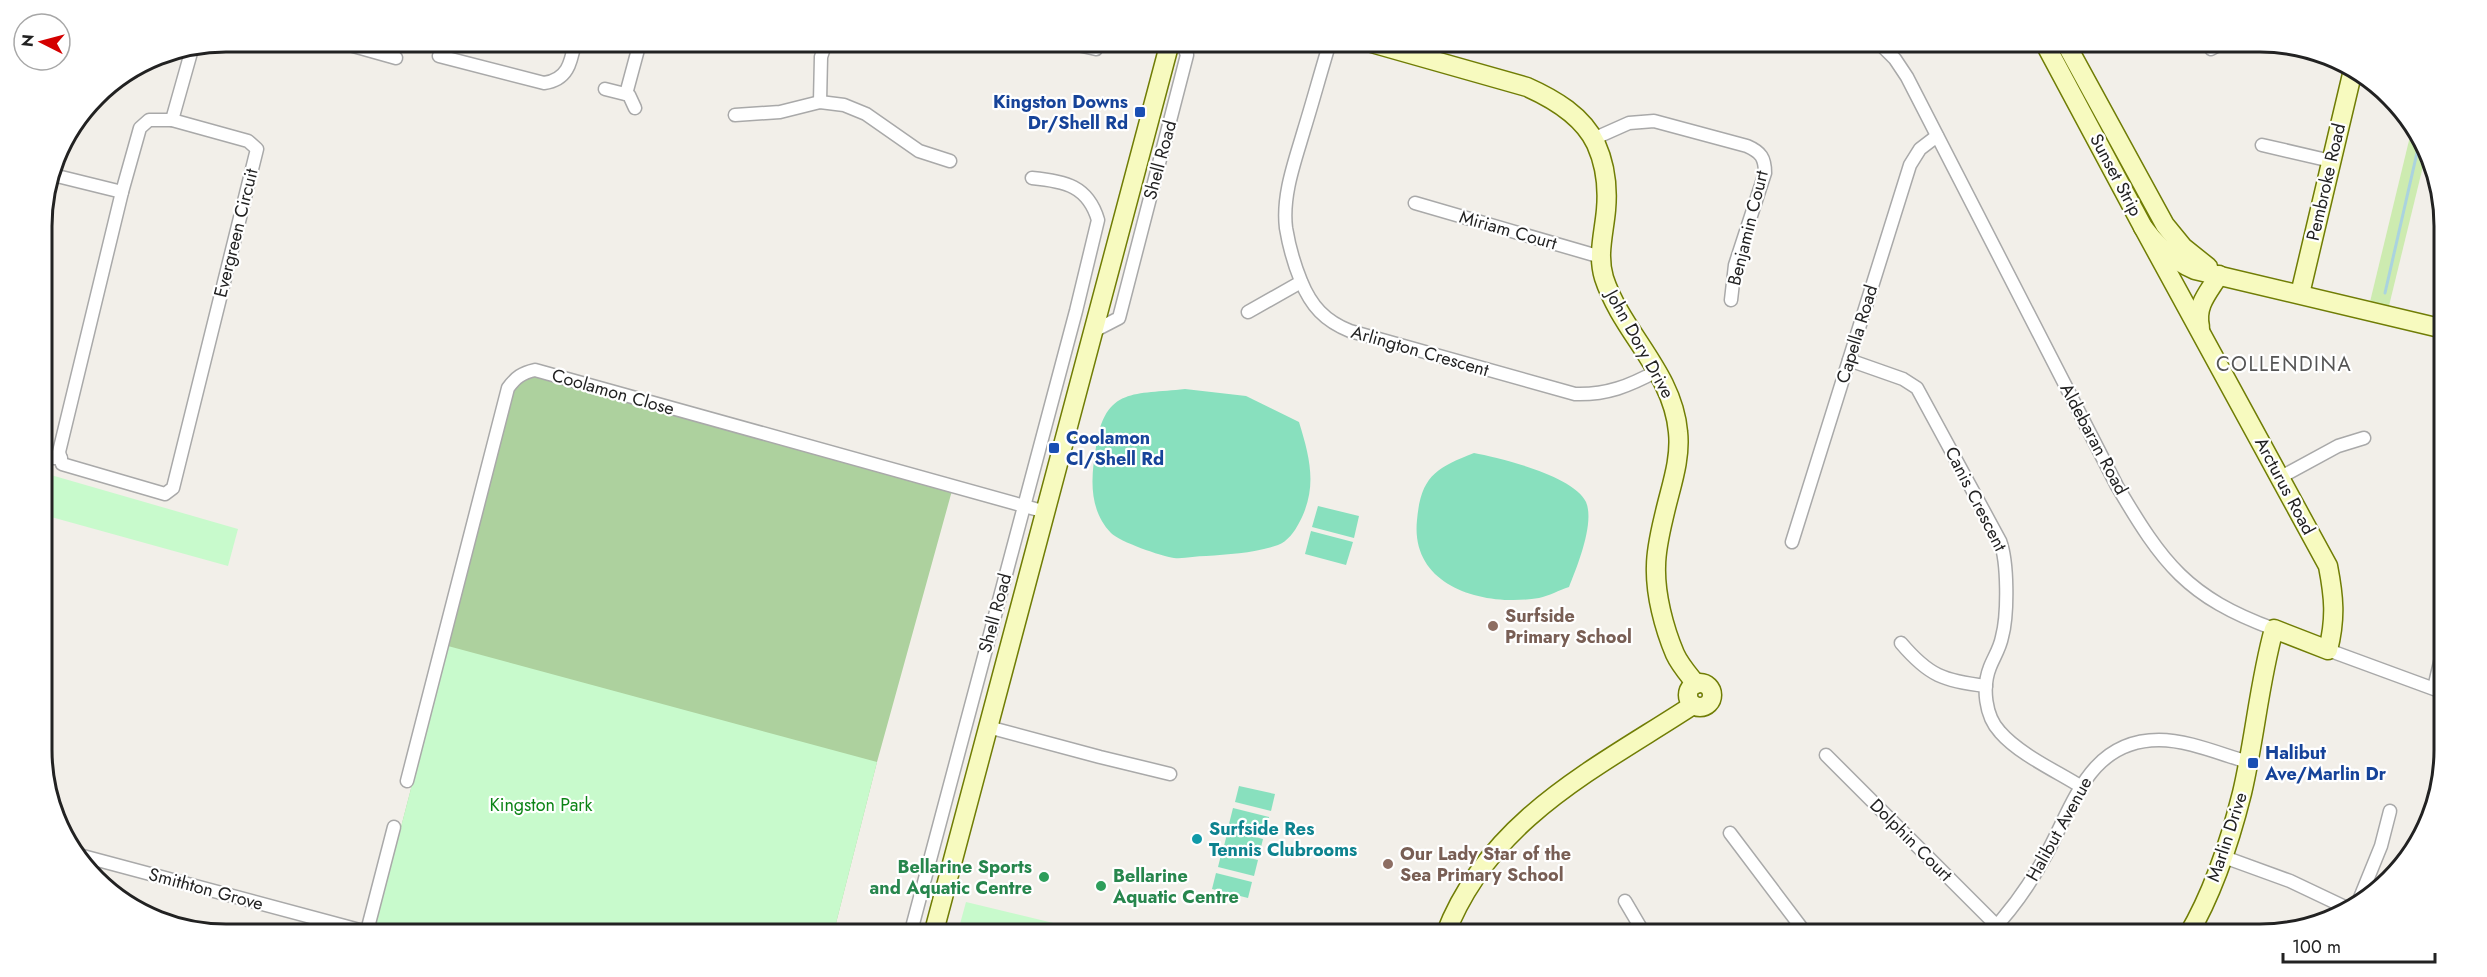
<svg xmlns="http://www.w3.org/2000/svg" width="2487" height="977" viewBox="0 0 2487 977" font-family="Jost,sans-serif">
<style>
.grass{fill:#cdebb0}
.forest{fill:#add19e}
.park{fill:#c8facc}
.pitch{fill:#88e0be}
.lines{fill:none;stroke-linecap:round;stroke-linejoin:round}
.stream{stroke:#aad3df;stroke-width:3}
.street-casing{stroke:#a9a9a9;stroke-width:15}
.secondary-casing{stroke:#707d05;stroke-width:21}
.street{stroke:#fff;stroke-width:12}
.secondary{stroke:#f7fabf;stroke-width:18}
.transit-dot{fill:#1a4fb4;stroke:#fff;stroke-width:2}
.education-dot{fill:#8d6e63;stroke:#fff;stroke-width:2}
.culture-dot{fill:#0f9aa8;stroke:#fff;stroke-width:2}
.leisure-dot{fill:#2e9e5b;stroke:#fff;stroke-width:2}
.labels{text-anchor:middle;stroke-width:4.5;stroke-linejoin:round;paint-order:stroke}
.transit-label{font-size:18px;font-weight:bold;fill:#164399;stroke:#fff;text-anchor:start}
.street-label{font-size:18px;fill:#222;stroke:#fff}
.education-label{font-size:18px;font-weight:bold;fill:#785e54;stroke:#fff;text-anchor:start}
.park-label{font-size:18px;fill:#0c8416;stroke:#fff}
.culture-label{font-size:18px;font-weight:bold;fill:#0d838f;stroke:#fff;text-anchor:start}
.leisure-label{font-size:18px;font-weight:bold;fill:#27864d;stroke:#fff;text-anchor:end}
.neighbourhood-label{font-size:20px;letter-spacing:1.5px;fill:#555;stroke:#fff}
.rim{fill:none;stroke:#222;stroke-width:3}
</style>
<rect width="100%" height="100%" fill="#f2efe9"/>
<path class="grass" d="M2412 128 2425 158 2388 310 2369 306Z"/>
<path class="forest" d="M535 370 953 487 877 762 833 935H373L448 646 508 388Z"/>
<g class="park">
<path d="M369 42H404L402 51Z"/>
<path d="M44 473 238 529 228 566 44 515Z"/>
<path d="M448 646 877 762 833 935H373Z"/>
<path d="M966 902 1103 935H957Z"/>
</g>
<g class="pitch">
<path d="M1185 389 1246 396 1299 422C1310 458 1318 488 1299 523 1295 531 1287 542 1278 545 1255 553 1230 554 1206 556 1196 556 1184 559 1174 558 1161 556 1120 542 1111 533 1088 509 1091 477 1096 447 1105 386 1135 395 1185 389Z"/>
<path d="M1474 453C1501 458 1574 476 1586 502 1595 523 1577 567 1569 587 1559 590 1549 596 1539 598 1484 607 1410 587 1417 520 1421 476 1436 468 1474 453Z"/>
<path d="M1318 506 1359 516 1354 538 1312 527Z"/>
<path d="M1311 531 1353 542 1346 565 1305 554Z"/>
<path d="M1239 786 1275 794 1271 811 1235 802Z"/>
<path d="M1233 808 1269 817 1265 833 1229 824Z"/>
<path d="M1228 830 1263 839 1259 855 1224 846Z"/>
<path d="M1222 851 1258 860 1254 876 1218 867Z"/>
<path d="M1216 873 1252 882 1248 898 1212 889Z"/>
</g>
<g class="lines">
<path class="stream" d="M2385 293 2419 144"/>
<defs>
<g id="street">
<path d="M339 42 396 58"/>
<path d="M1064 42 1096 49 1100 42"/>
<path d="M1330 42C1321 71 1313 101 1304 130 1295 161 1282 195 1286 228 1289 246 1294 264 1301 281 1311 306 1325 321 1350 331L1575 394C1607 395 1629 386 1657 371"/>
<path d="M1878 42 1895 59 1907 77 2117 486C2163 564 2187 597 2274 629"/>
<path d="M2211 49 2224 42"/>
<path d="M439 56 544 83C568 80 571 62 575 42"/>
<path d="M605 89 629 95 635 108"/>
<path d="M626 94 640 42"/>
<path d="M820 102 821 57 826 42"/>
<path d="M735 115 780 112 820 102 844 105 866 114 919 151 950 161"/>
<path d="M149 120H172L248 141 257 149 173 488 165 494 62 464 59 452 122 192 140 128Z"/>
<path d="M172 120 192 49"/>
<path d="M1593 139 1629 123 1654 121 1747 146C1761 152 1765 158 1765 173L1735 265 1731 300"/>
<path d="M2262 145 2331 161"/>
<path d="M53 175 122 192"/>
<path d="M1415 203 1601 257"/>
<path d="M1248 312 1301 282"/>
<path d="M1092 332 1119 318 1187 55 1182 42"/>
<path d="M1849 360 1903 379 1917 388 2000 541C2008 562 2008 615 2002 637 2000 648 1994 657 1990 667 1982 687 1985 716 2000 732 2019 754 2056 771 2080 786"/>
<path d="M44 458H61"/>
<path d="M2281 477 2338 446 2364 438"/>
<path d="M1792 542 1910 165 1920 149 1937 136"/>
<path d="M1901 643C1929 676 1944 681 1986 686"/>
<path d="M2328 650 2445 693"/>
<path d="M2434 688 2445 641"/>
<path d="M988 727 1100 757 1170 774"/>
<path d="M1826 755 1997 926"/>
<path d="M407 781 508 388C516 377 522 373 535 370L1046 512"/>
<path d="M1730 833 1807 935"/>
<path d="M79 855 367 932"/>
<path d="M2224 857 2290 881 2349 909"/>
<path d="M1625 901 1645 935"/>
<path d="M2357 905 2381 846 2390 811"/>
<path d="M366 935 394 827"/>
<path d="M910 935 1076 311 1098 220C1088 186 1065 181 1032 178"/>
<path d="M1988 935C2012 910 2031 883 2047 853 2074 803 2090 740 2159 740 2188 740 2220 754 2248 762"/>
</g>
<g id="secondary">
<path d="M1368 42 1527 87C1554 99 1583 116 1596 144 1605 164 1608 188 1606 210 1604 233 1597 255 1604 278 1622 333 1673 372 1678 432 1681 459 1671 486 1665 512 1661 529 1656 548 1656 566 1655 594 1664 628 1675 654 1680 665 1689 675 1696 684"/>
<path d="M2044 42 2143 227C2156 245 2174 261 2195 270L2444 329"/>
<path d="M2065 42 2165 225 2183 247 2208 267"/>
<path d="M2143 227 2328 566C2334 597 2336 618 2328 650L2274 629C2259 683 2255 738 2242 793 2230 841 2214 891 2188 935"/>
<path d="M2300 294 2353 70"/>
<path d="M2200 327C2195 305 2209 292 2219 275"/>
<circle cx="1700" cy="695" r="12"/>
<path d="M933 935 1170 42"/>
<path d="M1445 935C1489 819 1595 769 1693 705"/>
</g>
</defs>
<use href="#street" class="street-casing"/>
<use href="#secondary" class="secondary-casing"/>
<use href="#street" class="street"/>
<use href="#secondary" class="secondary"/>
</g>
<g class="transit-dot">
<rect x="1134" y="106" width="12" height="12" rx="3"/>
<rect x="1048" y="442" width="12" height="12" rx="3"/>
<rect x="2247" y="757" width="12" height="12" rx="3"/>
</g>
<g class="education-dot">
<circle cx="1493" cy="626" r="6"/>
<circle cx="1388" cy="864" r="6"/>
</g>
<circle class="culture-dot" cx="1197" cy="839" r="6"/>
<g class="leisure-dot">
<circle cx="1044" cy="877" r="6"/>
<circle cx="1101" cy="886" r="6"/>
</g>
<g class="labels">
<g class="transit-label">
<text x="1128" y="108" text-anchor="end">Kingston Downs<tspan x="1128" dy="21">Dr/Shell Rd</tspan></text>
<text x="1066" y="444">Coolamon<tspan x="1066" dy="21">Cl/Shell Rd</tspan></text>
<text x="2265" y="759">Halibut<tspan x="2265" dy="21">Ave/Marlin Dr</tspan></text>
</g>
<g class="street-label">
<text transform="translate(1160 160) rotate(-75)" y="6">Shell Road</text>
<text transform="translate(2116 175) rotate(62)" y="6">Sunset Strip</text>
<text transform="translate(2326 182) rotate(-77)" y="6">Pembroke Road</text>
<text transform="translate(1748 228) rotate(-76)" y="6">Benjamin Court</text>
<text transform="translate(1508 230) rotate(16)" y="6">Miriam Court</text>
<text transform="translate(236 233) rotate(-76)" y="6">Evergreen Circuit</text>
<text transform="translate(1857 334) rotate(-73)" y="6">Capella Road</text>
<text transform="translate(1640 344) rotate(61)" y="6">John Dory Drive</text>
<text transform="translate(1420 351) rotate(16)" y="6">Arlington Crescent</text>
<text transform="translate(613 392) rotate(16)" y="6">Coolamon Close</text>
<text transform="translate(2094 439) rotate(62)" y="6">Aldebaran Road</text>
<text transform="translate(2285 486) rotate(62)" y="6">Arcturus Road</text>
<text transform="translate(1976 499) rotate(63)" y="6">Canis Crescent</text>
<text transform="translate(995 613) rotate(-75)" y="6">Shell Road</text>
<text transform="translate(2059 829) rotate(-61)" y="6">Halibut Avenue</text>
<text transform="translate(2227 837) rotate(-72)" y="6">Marlin Drive</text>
<text transform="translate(1911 840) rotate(45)" y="6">Dolphin Court</text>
<text transform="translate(206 889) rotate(15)" y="6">Smithton Grove</text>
</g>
<g class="education-label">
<text x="1505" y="622">Surfside<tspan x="1505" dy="21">Primary School</tspan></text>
<text x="1400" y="860">Our Lady Star of the<tspan x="1400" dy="21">Sea Primary School</tspan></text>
</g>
<g class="park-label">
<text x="541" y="811">Kingston Park</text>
</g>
<g class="culture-label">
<text x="1209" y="835">Surfside Res<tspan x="1209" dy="21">Tennis Clubrooms</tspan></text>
</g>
<g class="leisure-label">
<text x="1032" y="873">Bellarine Sports<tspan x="1032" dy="21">and Aquatic Centre</tspan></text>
<text x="1113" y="882" text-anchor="start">Bellarine<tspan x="1113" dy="21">Aquatic Centre</tspan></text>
</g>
<g class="neighbourhood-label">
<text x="2284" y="371">COLLENDINA</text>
</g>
</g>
<path d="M0 0H2487V977H0ZM226 52H2260A174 174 0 0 1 2434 226V750A174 174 0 0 1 2260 924H226A174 174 0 0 1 52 750V226A174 174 0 0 1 226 52Z" fill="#fff" fill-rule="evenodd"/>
<path class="rim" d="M226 52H2260A174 174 0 0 1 2434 226V750A174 174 0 0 1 2260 924H226A174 174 0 0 1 52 750V226A174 174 0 0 1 226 52Z"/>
<g transform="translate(42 42) rotate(276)"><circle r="28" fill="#ffffff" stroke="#a7a7a7" stroke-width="1.5"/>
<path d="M0-4.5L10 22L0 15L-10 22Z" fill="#d40000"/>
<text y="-9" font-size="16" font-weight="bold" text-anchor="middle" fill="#222222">N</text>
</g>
<path d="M2283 953v9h152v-9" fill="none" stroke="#222222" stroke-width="3"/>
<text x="2292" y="953" font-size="18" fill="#222222" stroke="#ffffff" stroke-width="4.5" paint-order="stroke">100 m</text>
</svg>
